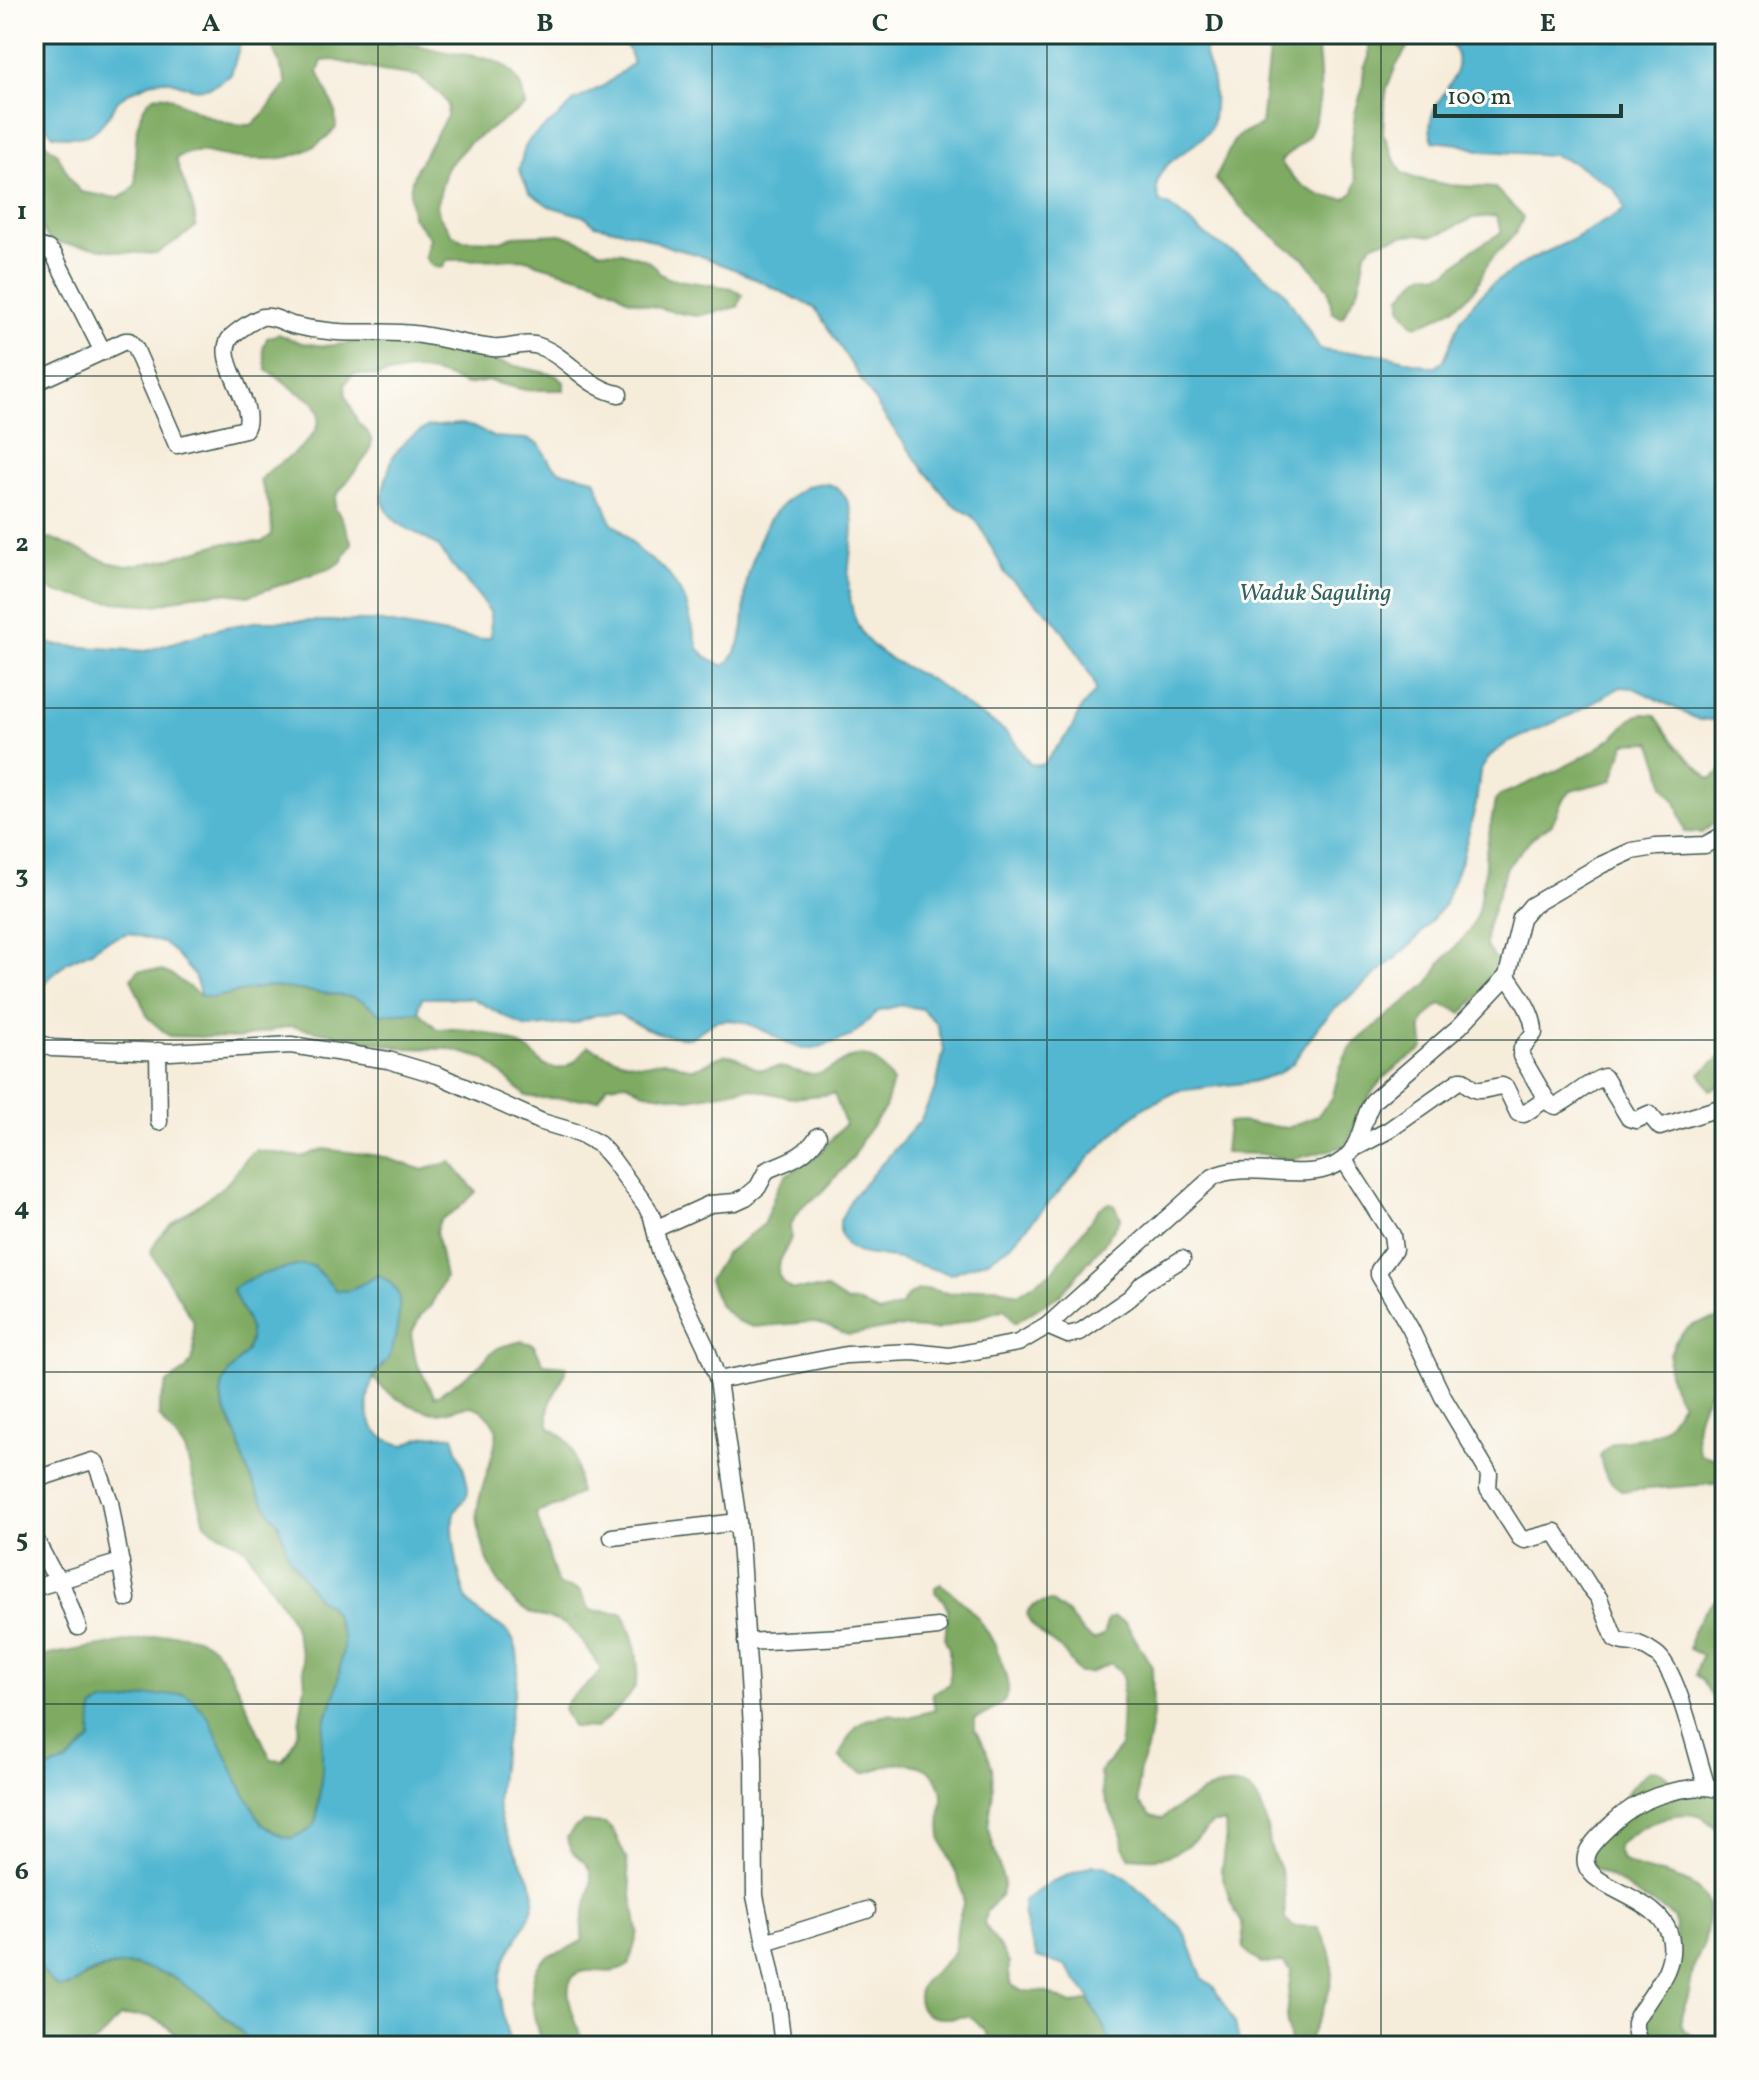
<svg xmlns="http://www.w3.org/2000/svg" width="1759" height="2080" viewBox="0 0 1759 2080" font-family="Vollkorn,serif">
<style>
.forest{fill:#7eaa62;stroke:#4e744b;stroke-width:2}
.water{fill:#53b7d2;stroke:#397a83;stroke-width:2}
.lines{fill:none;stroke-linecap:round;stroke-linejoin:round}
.minor-casing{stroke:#3f574d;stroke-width:19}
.minor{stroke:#fff;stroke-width:16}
.grid{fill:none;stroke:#1f3d34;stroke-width:2;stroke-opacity:0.55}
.labels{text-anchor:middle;stroke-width:6;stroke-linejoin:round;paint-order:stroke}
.water-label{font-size:24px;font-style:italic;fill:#2f6263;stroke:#fdfcf7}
.neatline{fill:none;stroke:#1f3d34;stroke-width:3}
.grid-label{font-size:26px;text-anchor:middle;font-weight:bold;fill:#1f3d34}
</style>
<rect width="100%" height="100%" fill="#fdfcf7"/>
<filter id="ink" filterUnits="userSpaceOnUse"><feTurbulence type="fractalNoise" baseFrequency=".0125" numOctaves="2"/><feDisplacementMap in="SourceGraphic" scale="16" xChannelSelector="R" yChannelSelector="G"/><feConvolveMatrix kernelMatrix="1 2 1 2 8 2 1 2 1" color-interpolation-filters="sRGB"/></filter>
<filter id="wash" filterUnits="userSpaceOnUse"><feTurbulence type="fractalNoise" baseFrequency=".006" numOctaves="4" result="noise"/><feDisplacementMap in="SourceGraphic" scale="32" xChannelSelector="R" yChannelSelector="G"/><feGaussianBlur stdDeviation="1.8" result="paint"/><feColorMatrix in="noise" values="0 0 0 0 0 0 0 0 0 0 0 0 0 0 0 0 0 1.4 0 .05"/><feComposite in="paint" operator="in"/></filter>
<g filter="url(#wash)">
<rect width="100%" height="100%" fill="#f6ecda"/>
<g class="forest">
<path d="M278 34H368C385 46 396 43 416 45 426 46 436 51 446 52 485 58 520 57 525 106L469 143 447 167 437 204 439 215 452 234 462 240 501 241 513 236 562 234 590 245 599 251 622 252 644 259 654 265 660 274 670 279 732 288 742 295 738 307 697 316 674 312 627 299 617 291 596 281 537 264 527 259 447 260 443 267C433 269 430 264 425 257L430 238 412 216 410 192 412 180 416 169 447 116 448 105 441 95 418 76 382 71 333 60 322 61 318 72 335 110 336 128C305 161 274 162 231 157 208 154 199 146 176 158 181 182 194 199 196 226 184 238 170 243 157 254L123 252 52 242C30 225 34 163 34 135L56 152 73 183 81 192 118 198 128 193 136 184C135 164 130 84 169 97 173 98 176 101 180 103 202 114 226 126 251 125L260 118 287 83 274 51Z"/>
<path d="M1271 34H1315C1321 65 1325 106 1309 135 1305 142 1289 152 1281 161 1287 175 1305 189 1320 195 1327 198 1337 198 1345 199L1354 192 1357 181 1350 159 1355 113 1362 90 1364 68 1369 57V34H1408V46L1396 66 1387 87 1384 109 1383 133 1396 163 1403 173 1414 178 1449 185 1495 188 1523 217C1516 240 1502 244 1489 262 1483 270 1480 282 1474 290 1463 304 1431 324 1414 325L1401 308V296L1417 279 1425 273 1436 275 1447 272 1472 250 1502 232 1496 216 1473 218 1442 233 1430 236 1419 234 1407 235 1384 240 1373 244 1365 253 1359 288 1342 318 1332 312 1328 289 1304 258 1285 246 1247 214 1215 179 1233 142 1241 134 1261 125Z"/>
<path d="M278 334 302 343 324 346 363 342 438 343 466 350 494 361 555 375 564 382V390H525L489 381 466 385 445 376 423 371 411 370 376 376 353 374 345 384 346 396 358 423 367 431 372 441 369 453 336 496 335 508 341 517 352 543 341 562 331 568 248 596 225 593 203 594 192 595 157 605 112 602 69 595 58 593 38 583C33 568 32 554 40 540L51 538 107 562 127 566 165 560 222 543 262 542 271 535C274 515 267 499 260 481 268 469 278 465 289 457 304 446 331 423 313 402 309 398 302 395 297 392 287 384 279 376 267 371L263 349 267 338Z"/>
<path d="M1643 714 1655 715 1676 746 1710 779 1725 768V814L1702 833 1685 832 1677 804 1664 785 1660 766 1651 742 1625 743 1613 780 1571 791 1563 799 1552 824 1533 837 1507 867 1487 928 1486 946 1500 964V975L1462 1013 1441 1004C1421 1021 1419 1021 1424 1048 1405 1061 1383 1074 1371 1094 1361 1110 1354 1129 1345 1146L1290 1160 1262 1154 1225 1153 1228 1123 1240 1122 1287 1128 1317 1116 1332 1099 1340 1068 1350 1047 1427 984 1435 974 1440 964 1469 932 1478 911 1485 870V857L1495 800 1500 795C1538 779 1580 763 1613 737 1624 728 1629 716 1643 714Z"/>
<path d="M139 970 162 971 172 975 201 996 211 998 268 986 353 997 363 1001 381 1014 419 1012 437 1029C466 1027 503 1034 528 1050 537 1056 539 1065 553 1068 569 1071 579 1057 588 1046 604 1054 621 1062 640 1064 648 1065 656 1061 664 1061 675 1061 683 1069 694 1068 706 1067 714 1055 728 1055 739 1055 745 1064 755 1068 764 1072 770 1067 779 1067 791 1068 803 1075 815 1074 834 1073 847 1051 867 1057 877 1060 887 1073 893 1082L885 1108 863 1138 853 1158 819 1195 802 1207 796 1216 790 1226 791 1238 780 1261 778 1274 783 1283 792 1289H827L847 1302 858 1303 879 1313 901 1306 907 1296 918 1290 929 1289 952 1294 984 1287H996L1018 1294 1053 1271 1099 1209 1109 1203 1116 1207 1121 1218 1105 1242 1061 1294 1015 1323 1005 1309 936 1330 896 1327 848 1335 831 1327 812 1322 753 1327 737 1321 720 1306 709 1280 725 1254 763 1225 777 1189 786 1175 817 1156 845 1124 834 1094 791 1098 748 1088 689 1099 644 1092 627 1083 607 1085 599 1099 538 1098 526 1096 485 1059 449 1049 404 1048 290 1026 240 1038 169 1036 148 1018 131 978Z"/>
<path d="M1725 1054V1084L1710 1090 1700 1073Z"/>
<path d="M323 1149 380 1156 423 1170 451 1162 476 1192 459 1208 440 1220 436 1231 445 1278 430 1307 421 1315 411 1334 416 1362 435 1397 476 1369 491 1353 500 1347 522 1341 533 1344 544 1364 566 1366C563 1389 541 1402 550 1428 579 1443 576 1464 579 1493L559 1505 536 1513 558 1585 579 1590 590 1610 623 1613C632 1633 643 1664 635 1686 628 1702 609 1716 597 1728L573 1727 563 1710C571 1689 592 1688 601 1669 591 1654 581 1637 567 1626 556 1618 544 1619 533 1614 507 1605 488 1567 482 1542 479 1530 476 1518 478 1506 480 1489 500 1441 496 1429 496 1428 491 1420 490 1419 469 1394 460 1413 435 1413 430 1413 423 1409 418 1408 398 1401 387 1393 373 1378L379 1368 387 1360 379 1275 348 1292 336 1290 313 1266 232 1289 247 1320 250 1330V1341L246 1352 230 1371 223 1383 221 1395 224 1408 239 1440 244 1463 259 1495 278 1523 289 1556 318 1599 328 1605 334 1614 343 1637V1649L336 1693 327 1715 322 1737V1772L316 1822 313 1827 303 1834 291 1838 284 1837 262 1824 239 1783 149 1696 126 1702H104L94 1708 92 1714V1739L66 1763 34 1772V1659L53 1654 149 1638C170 1631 203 1633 218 1653 223 1659 227 1667 231 1674 246 1702 257 1731 271 1759L282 1760 289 1752 298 1731 305 1685 303 1661 293 1623 246 1549 225 1536 214 1531 205 1523 185 1450 159 1416V1405L167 1383 185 1371 191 1362 194 1351 193 1320 151 1253C156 1226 206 1203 226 1184 237 1173 243 1159 255 1150L302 1157Z"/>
<path d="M1725 1318V1372C1704 1394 1689 1424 1700 1454L1725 1462V1483L1623 1491C1610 1484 1602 1472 1600 1456 1615 1433 1630 1444 1652 1435 1668 1429 1673 1415 1682 1402 1677 1395 1671 1387 1670 1379 1664 1356 1676 1330 1699 1323 1707 1320 1717 1320 1725 1318Z"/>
<path d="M941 1584C974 1609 994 1632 1005 1673 1006 1679 1009 1686 1008 1692 1004 1707 988 1713 975 1719V1730L986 1750 992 1767 993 1792 988 1827 1004 1883 1001 1895 986 1912 984 1923 1009 1962V1974L1012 1985 1022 1991 1045 1992 1072 2004 1089 2000 1113 2046H993L986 2032 970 2016C955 2017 928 2024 920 2006 909 1981 944 1970 953 1952 957 1943 956 1931 958 1921 959 1916 962 1910 963 1904 965 1883 947 1859 942 1840 938 1826 942 1811 942 1797 941 1771 917 1760 893 1764 883 1766 875 1771 864 1773L846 1764 839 1756 850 1735 857 1726 866 1720 892 1714 897 1717H909L935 1710 932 1693 950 1684 949 1649 945 1639 948 1610 943 1600 935 1592V1587Z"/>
<path d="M1725 1591V1719L1702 1680 1695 1675 1702 1655 1689 1649C1691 1624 1707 1607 1725 1591Z"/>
<path d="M1051 1601 1068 1614 1083 1633 1094 1640 1103 1635 1108 1619 1114 1617 1126 1623 1152 1667 1153 1715 1147 1750 1140 1767 1138 1785 1139 1803 1151 1816 1162 1819C1185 1801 1235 1764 1258 1800 1266 1812 1267 1833 1271 1848 1273 1858 1280 1866 1282 1876 1286 1889 1284 1906 1285 1919L1294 1926 1318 1927C1322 1935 1327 1942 1329 1950 1340 1980 1320 2015 1308 2041V2046H1290V2044L1286 2017 1291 1970 1283 1962 1261 1964 1244 1949 1242 1923 1231 1903 1221 1871 1226 1835 1225 1823H1213C1204 1833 1183 1850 1170 1855 1158 1860 1142 1858 1129 1857L1123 1847 1122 1836 1103 1794 1100 1772 1120 1748 1123 1681 1120 1671 1111 1663 1090 1673H1079C1073 1665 1067 1656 1060 1648 1051 1640 1023 1625 1028 1611 1031 1604 1044 1603 1051 1601Z"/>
<path d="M1649 1770 1661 1771 1684 1795 1725 1783V1828L1717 1829C1712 1825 1706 1819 1701 1817 1674 1807 1636 1828 1617 1846 1614 1880 1698 1864 1708 1906 1709 1913 1706 1936 1704 1943 1701 1951 1697 1958 1694 1966 1692 1976 1691 1986 1688 1996 1686 2006 1678 2015 1682 2026 1686 2036 1703 2040 1712 2046H1653L1642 2022 1677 1945 1674 1919 1666 1911 1644 1900 1621 1883 1595 1869 1581 1847 1585 1830 1589 1826 1611 1816 1632 1786Z"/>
<path d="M583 1822 606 1824 614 1832 626 1858 638 1932 629 1965C612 1976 605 1970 587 1971 550 1974 579 2027 585 2046H542C534 2021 521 1973 548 1956 553 1953 555 1954 560 1952 568 1949 576 1944 583 1940 577 1914 596 1891 590 1872 585 1855 570 1860 567 1837L574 1828Z"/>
<path d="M34 1949 40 1967 70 1986C121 1952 160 1963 206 1999 212 2004 218 2011 224 2017 234 2027 247 2035 256 2046H187C165 2023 154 2010 120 2017 112 2025 106 2034 97 2041 79 2054 52 2043 34 2034Z"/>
</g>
<g class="water">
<path d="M34 34H243L231 75C225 78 217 85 210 87 186 95 173 72 150 83 141 87 130 91 122 97 117 101 114 107 111 112 94 138 84 140 53 135L39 117 34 114Z"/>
<path d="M505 34H584L539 44Z"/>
<path d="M613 34H1211C1209 40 1205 46 1205 52 1205 62 1212 72 1213 82 1215 93 1215 123 1209 131 1191 154 1144 164 1160 202L1170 206 1212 240 1242 258 1283 290 1320 349C1337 355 1354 351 1372 353 1393 354 1414 365 1436 367L1444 360 1461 319 1475 301 1492 284 1531 259 1570 241 1624 210 1621 199 1614 189 1575 163 1553 155 1482 151 1459 144 1433 141C1419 106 1463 85 1457 56 1455 48 1448 40 1443 34H1725V714L1714 720H1699L1634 688 1621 687 1573 714 1507 743 1491 755 1480 771 1476 804 1462 858 1444 905 1412 944 1334 1010 1320 1024 1292 1064 1277 1074 1251 1082 1178 1091 1145 1107 1129 1119 1091 1156 1010 1246 988 1260 950 1274 899 1259 859 1253 847 1246 840 1234V1221L852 1197 920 1121 936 1088 944 1049 937 1024 922 1009 901 1005 878 1011 852 1036 814 1049H803L786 1043 767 1032 744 1022 730 1020 716 1021 690 1038 664 1035 645 1028 618 1014 596 1015 574 1023 526 1028 472 998H422L419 1005V1012L381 1014 363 1001 353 997 268 986 211 998 201 996 194 975 173 951 163 943 128 933 106 941 91 951 67 962 42 985 34 983V638L54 645 146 651 220 628 260 621H376L458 636 481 639 491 637 490 612 477 594 452 566 438 546 398 523 389 514 383 502V489L393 456 408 439 427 427 461 424 473 427 493 437 527 439 539 444 551 464 560 471 595 479 611 522 620 529 640 551 667 572 681 593 686 603 698 648 706 657 724 666C750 644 741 611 747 581 749 569 761 534 767 524 774 511 798 488 812 485 824 481 838 485 844 495 859 520 851 540 849 566 847 585 850 608 858 626 873 658 911 667 939 685 951 693 962 703 973 711 984 718 999 725 1009 735 1017 743 1023 755 1030 764L1041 765 1045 762 1071 730 1081 708 1096 691 1093 680 1075 649 1054 619 1006 575 980 526 972 516 950 502 923 469 885 417 815 308 741 272 696 254 672 248 637 234 595 225 586 217 549 206 529 192 519 169 525 147 531 138 557 118 574 101 605 85 633 63 628 48Z"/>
<path d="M301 1265 313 1266 336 1290 348 1291 379 1275C386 1280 393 1283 397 1292 403 1306 395 1346 388 1359 383 1366 376 1370 373 1379 361 1412 368 1439 405 1445 422 1435 433 1434 453 1436 456 1448 468 1478 468 1489 469 1500 457 1504 454 1514 450 1529 459 1582 466 1597 477 1624 511 1618 517 1652 520 1670 515 1689 512 1706 507 1732 501 1758 499 1784 498 1792 496 1801 498 1808 502 1840 532 1868 534 1897 535 1917 511 1944 504 1963 495 1990 503 2020 511 2046H256L207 2000 169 1975 135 1965 113 1966 89 1973 70 1986 59 1988C43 1975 40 1969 34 1949V1772L66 1763 91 1740 92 1714 94 1708 105 1702H126L149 1696 184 1694 193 1699 209 1718 239 1783 262 1824 284 1837 291 1838 308 1831 316 1823 322 1772V1737L327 1715 336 1693 343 1649V1637L334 1614 328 1605 318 1599 289 1556 278 1523 259 1495 244 1463 239 1440 224 1408 221 1395 223 1383 230 1371 246 1352 250 1341V1330L247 1320 232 1289C252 1274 277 1271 301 1265Z"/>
<path d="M1092 1865H1104L1124 1876 1181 1927 1186 1936 1203 1979 1213 1986 1235 2023 1240 2046H1113L1087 1994 1065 1966 1037 1957C1030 1938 1022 1921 1023 1901L1051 1882Z"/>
</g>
</g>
<g filter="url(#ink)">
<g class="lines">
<defs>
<g id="minor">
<path d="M34 242 36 246 48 249 54 255 103 352"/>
<path d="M34 383 125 341H129L135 348 177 445 245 429C259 406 212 359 231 337 237 331 253 320 262 317 272 315 283 322 292 325 304 328 316 330 328 331 357 335 385 330 414 334 440 337 466 345 493 348 508 350 526 340 541 347 569 358 588 389 619 394"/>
<path d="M34 1041 52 1048 75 1049 171 1052 291 1045 388 1060 438 1075 542 1122 579 1133 599 1144 612 1159 647 1207 652 1217 660 1251 706 1347 718 1380 738 1522 741 1556 754 1758 755 1896 778 2004 783 2046"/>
<path d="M158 1051 159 1122"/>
<path d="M1546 1099 1551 1104 1556 1106C1573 1098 1587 1082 1604 1077L1629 1118 1636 1120 1649 1114 1660 1127 1725 1106"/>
<path d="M1353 1149 1389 1130 1460 1080H1463C1478 1097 1483 1088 1502 1086L1506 1088 1518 1113 1524 1114 1546 1099 1521 1056 1522 1048 1534 1033C1534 1012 1518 993 1507 976"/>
<path d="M1344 1160 1392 1235 1394 1250 1379 1270V1275L1410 1328 1443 1397 1489 1474 1488 1488 1520 1538 1525 1540 1555 1532 1589 1586 1599 1598 1615 1639C1622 1643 1626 1642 1633 1643 1641 1644 1649 1649 1656 1654 1678 1669 1697 1758 1707 1787L1725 1790"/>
<path d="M655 1229 710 1204 735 1202 746 1197 758 1187 767 1170C788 1161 805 1157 818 1136"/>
<path d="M1047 1326 1068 1335 1080 1332 1131 1297 1143 1283 1182 1259"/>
<path d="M718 1380 846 1355 913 1352 949 1356 1018 1343 1047 1326 1213 1177C1249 1157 1321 1192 1351 1152 1362 1138 1363 1116 1373 1101L1460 1026 1507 976 1521 918 1531 906 1601 865 1632 851 1656 847 1705 845 1725 834"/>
<path d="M34 1480 92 1461 96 1463 110 1502 127 1599"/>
<path d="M34 1537 51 1569 60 1580 78 1627"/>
<path d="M612 1537 738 1522"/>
<path d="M34 1588 121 1562"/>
<path d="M746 1642 842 1637 938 1627"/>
<path d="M765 1942 867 1910"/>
<path d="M1641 2046C1638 2039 1634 2031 1635 2023 1636 2017 1640 2012 1644 2007 1657 1986 1674 1968 1671 1942 1667 1894 1578 1890 1586 1856 1588 1845 1605 1831 1613 1823 1637 1799 1673 1788 1707 1787"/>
</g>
</defs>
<use href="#minor" class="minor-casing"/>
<use href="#minor" class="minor"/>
</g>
</g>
<path class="grid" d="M378 34V2046M712 34V2046M1047 34V2046M1381 34V2046M34 376H1725M34 708H1725M34 1040H1725M34 1372H1725M34 1704H1725"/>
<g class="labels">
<g class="water-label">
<text x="1315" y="600">Waduk Saguling</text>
</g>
</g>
<rect width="1759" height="2080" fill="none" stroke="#fdfcf7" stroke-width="88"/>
<path d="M1435 104v12h186v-12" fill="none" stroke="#1f3d34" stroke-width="4"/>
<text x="1447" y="104" font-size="24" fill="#1f3d34" stroke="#fdfcf7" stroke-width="6" paint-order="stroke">100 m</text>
<rect x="44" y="44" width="1671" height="1992" class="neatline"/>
<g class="grid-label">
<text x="211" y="31">A</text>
<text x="545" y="31">B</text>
<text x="880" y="31">C</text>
<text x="1214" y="31">D</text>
<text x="1548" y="31">E</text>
<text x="22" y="219">1</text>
<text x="22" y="551">2</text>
<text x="22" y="883">3</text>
<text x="22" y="1215">4</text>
<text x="22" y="1547">5</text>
<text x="22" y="1879">6</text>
</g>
</svg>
